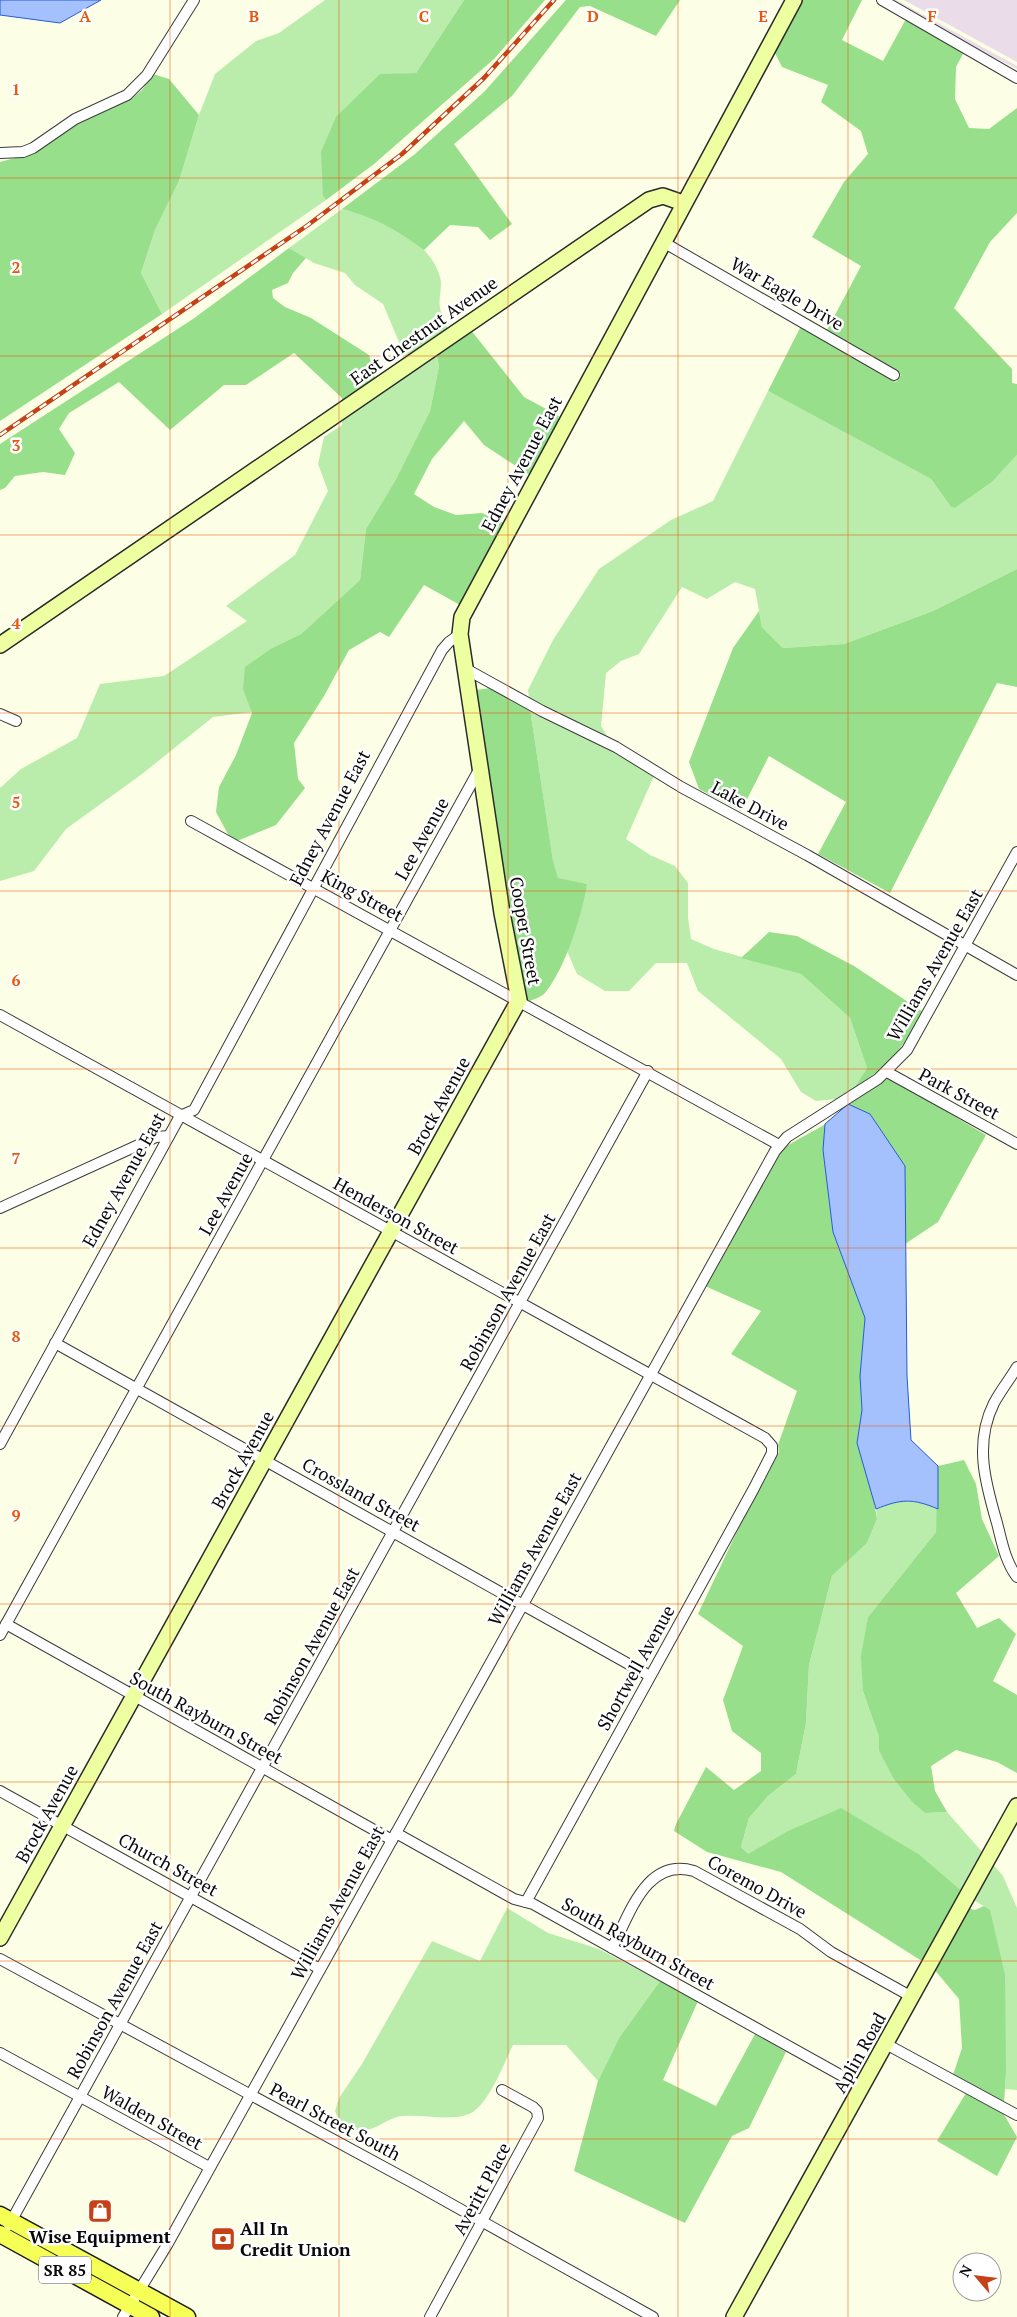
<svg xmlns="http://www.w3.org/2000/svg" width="1017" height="2317" viewBox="0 0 1017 2317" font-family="'PT Serif',serif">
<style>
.industrial{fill:#eadce8}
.green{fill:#baedac}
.forest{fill:#97df8a}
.water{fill:#a4c1fd;stroke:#245bdb}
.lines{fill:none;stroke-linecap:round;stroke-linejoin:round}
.street-casing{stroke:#3c3c3c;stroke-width:12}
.secondary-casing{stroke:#2b2b2b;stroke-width:18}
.primary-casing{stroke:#1a1a1a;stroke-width:19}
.street{stroke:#fff;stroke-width:10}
.secondary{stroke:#edffa1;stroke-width:15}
.primary{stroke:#f6ff56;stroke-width:16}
.rail-casing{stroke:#c64115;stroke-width:4.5}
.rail{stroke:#fff;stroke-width:2.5;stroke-dasharray:8;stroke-linecap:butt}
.grid{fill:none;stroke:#e8590c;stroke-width:1;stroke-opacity:0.55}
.labels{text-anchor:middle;stroke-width:5;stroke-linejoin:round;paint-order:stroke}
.shield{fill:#fff;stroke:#535353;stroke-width:1}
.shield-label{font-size:16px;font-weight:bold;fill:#090909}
.street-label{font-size:18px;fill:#090909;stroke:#fff}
.poi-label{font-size:18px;font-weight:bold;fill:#090909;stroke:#fff;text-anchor:start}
.grid-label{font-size:16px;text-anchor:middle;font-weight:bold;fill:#e8590c;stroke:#fff;stroke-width:5;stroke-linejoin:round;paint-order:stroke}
</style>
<rect width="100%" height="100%" fill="#fcffe6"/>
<g class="industrial">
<path d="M891 0H896L1017 66V69L962 41Z"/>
<path d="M904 0H1017V62Z"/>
</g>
<g class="green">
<path d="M325 0H464L416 73 380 75 323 196 326 200 162 314 141 273 155 230 179 181 199 115 215 74 256 41 279 33Z"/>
<path d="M342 209C378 218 429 238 440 277 443 286 438 298 440 308 441 315 446 322 448 329L408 359 404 354 383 304 355 285 345 273 314 263 289 248Z"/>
<path d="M436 352 439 366 430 411 395 481 366 529 360 580 301 634 272 648 243 690 252 712 213 717 142 774 66 829 34 871 0 881V788L21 769 77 738 100 684 164 676 247 621 226 606 295 555 328 491 318 464 324 437 342 425V417Z"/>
<path d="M768 391 931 479 951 507 955 508 992 482 1017 455V569L933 611 844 644 783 648 762 627 755 589 735 582 707 599 682 587 639 654 621 661 606 673 601 726 609 739 529 698 528 690 553 640 599 569 671 520 713 501Z"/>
<path d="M530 709 614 751 654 776 626 839 650 855 675 866 688 883V917L691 939 714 949 801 974 850 1018 867 1068 854 1088 837 1099 816 1101 801 1092 781 1059 698 991 687 963H656L629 991H605L577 974 567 951 587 884 558 879 553 862Z"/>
<path d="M897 1500 924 1503 938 1509 936 1532 868 1617 863 1691 879 1737V1751L895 1779 913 1803 925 1813 947 1812 984 1854 963 1892 920 1855 786 1832 748 1855 741 1847 749 1818 768 1796 796 1774 806 1723 809 1665 832 1576 867 1543 877 1519 876 1509Z"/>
<path d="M992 1863 1003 1876 1017 1908V2090L1005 2089 1006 2073 990 1910 972 1899Z"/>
<path d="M507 1908 548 1933 599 1949 660 1981 619 2038 598 2081 566 2045H513C504 2063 489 2104 471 2113 454 2122 422 2114 403 2116 385 2117 373 2136 353 2129 342 2126 339 2121 335 2111L339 2098 362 2064 432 1941 480 1961Z"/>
</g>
<g class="forest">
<path d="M464 0H545L494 59 374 164 326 200 323 196 321 152 336 117 380 74 416 73Z"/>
<path d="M566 0H680L656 36 590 6 580 7 512 96 454 144 512 224 490 240 478 227 450 225 424 250C394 228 378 219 342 209L415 154 484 92Z"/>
<path d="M800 0H862L842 40 883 61 906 19 964 52 956 67 955 99 969 128 989 129 1017 108V213L990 242 954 308 1012 369V383L1017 384V455L992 482 955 508 951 507 931 479 768 391 801 326 896 382 901 375 827 330 861 266 812 237 844 182 868 154 861 131 821 102 828 85 782 67 773 49Z"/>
<path d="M153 74 169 79 199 115 179 181 155 230 141 273 162 314 0 421V162L36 152 78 124 131 99 142 90Z"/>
<path d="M289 248 306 258 293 273 288 283 272 290 273 298 285 307 311 318 369 355 376 382 342 405V398L294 353 246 385H224L170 430 119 382 69 413 59 429 75 453 65 475 43 472 15 476 5 488 0 490V444L193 319Z"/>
<path d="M470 329 524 397 559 416C556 432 542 466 528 474L484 445 464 421 432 459 414 494 434 507 456 515 482 513 506 524 462 606 424 585 389 637 380 632 349 650 324 696 294 743 298 779 305 788 276 825 237 841 229 836 216 812 219 787 236 755 252 713 243 690 245 667 272 648 301 634 360 580 366 529 395 481 430 411 439 366 436 352Z"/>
<path d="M1017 569V687L997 683 890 893 818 854 846 802 769 756 741 811 699 789 689 762 733 648 759 611 762 627 783 648 844 644 933 611Z"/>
<path d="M491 688 530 709 553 861 558 878 587 884C582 915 565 970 544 994 541 997 534 999 530 1001L523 997 481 735 476 690Z"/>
<path d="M769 932 797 936 854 966 923 1012C902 1049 890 1065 854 1088L867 1068 850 1018 801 974 741 958Z"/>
<path d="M888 1077 986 1135 938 1222 905 1244V1166L870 1114 847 1104Z"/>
<path d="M825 1124 823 1150 833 1232 865 1318 860 1376 862 1410 857 1443 872 1491 877 1519 867 1543 832 1576 809 1665 806 1723 796 1774 768 1796 749 1818 741 1847 748 1854 786 1832 841 1808 920 1855 963 1892 925 1963 781 1872 707 1852 674 1831 676 1824 706 1767 734 1790 761 1771V1753L732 1731 723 1700 743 1646 698 1614 741 1523 779 1452 778 1445 797 1391 731 1354 761 1311 705 1286 781 1151C787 1144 815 1131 825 1124Z"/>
<path d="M964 1460 976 1484 982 1519 999 1556 956 1593 977 1628 999 1618 1016 1634 993 1681 1017 1695V1773L997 1762 956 1750 931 1766 935 1791 947 1812 925 1813 913 1803 894 1779 879 1751V1737L863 1691 861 1656 868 1617 936 1532 938 1466Z"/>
<path d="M984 1906 990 1910 1005 1975 1006 2073 1004 2103 953 2075 962 2048 959 1999 933 1968 967 1908 975 1910Z"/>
<path d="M660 1981 698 2001 663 2080 716 2106 755 2034 786 2052 749 2128 732 2136 685 2223 574 2171 598 2081 619 2038Z"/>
<path d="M966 2093 1003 2113 1017 2137 997 2176 937 2141Z"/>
</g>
<g class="water">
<path d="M0 0H101L60 23 0 15Z"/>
<path d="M848 1104 870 1114 905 1166 907 1376 911 1440 938 1466V1509C912 1498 901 1499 876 1509L857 1443 862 1410 860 1376 865 1318 833 1232 823 1150 825 1124Z"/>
</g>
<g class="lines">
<defs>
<g id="street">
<path d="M882 0 1017 78"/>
<path d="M0 153 23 152 33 148 75 119 127 95 147 75 194 0"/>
<path d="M663 242 894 375"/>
<path d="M466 669 542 711 616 747 681 787 807 855 1017 975"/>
<path d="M0 714 16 721"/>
<path d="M191 821 779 1145"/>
<path d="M0 1015 765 1438 772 1446V1453L753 1490 526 1902"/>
<path d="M887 1072 1017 1144"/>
<path d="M0 1208 156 1137 169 1136"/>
<path d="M55 1343 650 1676"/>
<path d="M1017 1367C1010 1379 1001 1390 994 1403 974 1443 985 1482 997 1523 1002 1542 1005 1561 1017 1577"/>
<path d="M0 1444 180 1116 194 1110 442 650 449 642 460 634"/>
<path d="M6 1624 392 1840"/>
<path d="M0 1635 480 768"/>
<path d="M0 1791 320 1969"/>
<path d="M396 1833 514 1899 533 1904 862 2087"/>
<path d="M612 1948C630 1914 646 1857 694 1871L800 1929 831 1952 912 1997"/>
<path d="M0 1959 417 2185 653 2317"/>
<path d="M886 2044 1017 2115"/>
<path d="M0 2053 209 2167"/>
<path d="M9 2225 648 1071"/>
<path d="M123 2317 167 2245 775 1151 787 1137 878 1079 907 1050 1017 852"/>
<path d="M430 2317 538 2118 537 2111 533 2107 502 2090"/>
</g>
<g id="secondary">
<path d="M0 645 649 200 663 196 683 203"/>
<path d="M0 1938 519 1000 502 913 460 634 462 617 794 0"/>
<path d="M734 2317 1017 1806"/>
</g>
<g id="primary">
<path d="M0 2215 187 2317"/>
<path d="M0 2234 151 2317"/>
</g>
</defs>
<use href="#street" class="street-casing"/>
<use href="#secondary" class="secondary-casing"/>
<use href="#primary" class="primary-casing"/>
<use href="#street" class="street"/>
<use href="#secondary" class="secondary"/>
<use href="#primary" class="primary"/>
<defs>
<path id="rail" d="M0 435 308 225 402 154 484 78 554 0"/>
</defs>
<use href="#rail" class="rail-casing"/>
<use href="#rail" class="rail"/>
</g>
<path class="grid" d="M170 0V2317M339 0V2317M508 0V2317M678 0V2317M848 0V2317M0 178H1017M0 356H1017M0 535H1017M0 713H1017M0 891H1017M0 1069H1017M0 1248H1017M0 1426H1017M0 1604H1017M0 1782H1017M0 1961H1017M0 2139H1017"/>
<defs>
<symbol id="shop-square" viewBox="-11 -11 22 22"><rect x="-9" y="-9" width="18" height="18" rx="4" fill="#c64115" stroke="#fff"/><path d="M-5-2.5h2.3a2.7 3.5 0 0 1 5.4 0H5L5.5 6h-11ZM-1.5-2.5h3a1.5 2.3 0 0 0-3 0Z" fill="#fff"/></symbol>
<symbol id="bank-square" viewBox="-11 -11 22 22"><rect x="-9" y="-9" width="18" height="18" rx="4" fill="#c64115" stroke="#fff"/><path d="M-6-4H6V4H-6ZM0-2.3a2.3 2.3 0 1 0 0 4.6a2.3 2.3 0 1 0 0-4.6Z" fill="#fff"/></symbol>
</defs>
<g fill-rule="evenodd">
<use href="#shop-square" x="86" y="2197" width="28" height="28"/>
<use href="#bank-square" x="209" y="2225" width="28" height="28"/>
</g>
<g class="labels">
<rect class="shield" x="39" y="2256.5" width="52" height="27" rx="4"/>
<g class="shield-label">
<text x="65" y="2276">SR 85</text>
</g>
<g class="street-label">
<text transform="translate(787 294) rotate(30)" y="6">War Eagle Drive</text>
<text transform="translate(424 331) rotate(-35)" y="6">East Chestnut Avenue</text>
<text transform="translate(522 464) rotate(-62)" y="6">Edney Avenue East</text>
<text transform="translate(750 806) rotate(28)" y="6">Lake Drive</text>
<text transform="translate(330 818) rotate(-62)" y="6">Edney Avenue East</text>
<text transform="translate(422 839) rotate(-61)" y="6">Lee Avenue</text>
<text transform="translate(362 896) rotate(28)" y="6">King Street</text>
<text transform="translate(525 931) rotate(80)" y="6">Cooper Street</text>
<text transform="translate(935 965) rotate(-60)" y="6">Williams Avenue East</text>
<text transform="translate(959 1094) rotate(28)" y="6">Park Street</text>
<text transform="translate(439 1106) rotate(-61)" y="6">Brock Avenue</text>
<text transform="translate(124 1180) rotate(-61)" y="6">Edney Avenue East</text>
<text transform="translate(226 1194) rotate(-61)" y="6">Lee Avenue</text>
<text transform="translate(396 1216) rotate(29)" y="6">Henderson Street</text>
<text transform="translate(508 1292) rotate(-61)" y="6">Robinson Avenue East</text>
<text transform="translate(243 1460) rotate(-61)" y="6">Brock Avenue</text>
<text transform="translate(361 1495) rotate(29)" y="6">Crossland Street</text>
<text transform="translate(535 1549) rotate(-61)" y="6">Williams Avenue East</text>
<text transform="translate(312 1646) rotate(-61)" y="6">Robinson Avenue East</text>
<text transform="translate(636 1668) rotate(-61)" y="6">Shortwell Avenue</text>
<text transform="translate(206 1718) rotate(29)" y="6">South Rayburn Street</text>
<text transform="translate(47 1814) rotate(-61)" y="6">Brock Avenue</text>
<text transform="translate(168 1865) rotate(29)" y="6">Church Street</text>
<text transform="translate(757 1887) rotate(29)" y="6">Coremo Drive</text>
<text transform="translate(338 1903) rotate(-61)" y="6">Williams Avenue East</text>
<text transform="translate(638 1944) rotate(29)" y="6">South Rayburn Street</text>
<text transform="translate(115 2000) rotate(-61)" y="6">Robinson Avenue East</text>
<text transform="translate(860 2053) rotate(-61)" y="6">Aplin Road</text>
<text transform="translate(152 2118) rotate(29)" y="6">Walden Street</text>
<text transform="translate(335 2122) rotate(28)" y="6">Pearl Street South</text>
<text transform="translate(482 2189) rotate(-62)" y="6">Averitt Place</text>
</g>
<g class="poi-label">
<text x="240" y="2235">All In<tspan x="240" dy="21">Credit Union</tspan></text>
<text x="100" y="2243" text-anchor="middle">Wise Equipment</text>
</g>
</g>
<g class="grid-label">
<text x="85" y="22">A</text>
<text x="254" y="22">B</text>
<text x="424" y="22">C</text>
<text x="593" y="22">D</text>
<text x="763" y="22">E</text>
<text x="932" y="22">F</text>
<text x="16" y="95">1</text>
<text x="16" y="273">2</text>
<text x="16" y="451">3</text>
<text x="16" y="629">4</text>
<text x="16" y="808">5</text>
<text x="16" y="986">6</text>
<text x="16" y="1164">7</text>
<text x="16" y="1342">8</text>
<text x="16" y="1521">9</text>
</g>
<g transform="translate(977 2277) rotate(298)"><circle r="24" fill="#ffffff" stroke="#9d9d9d"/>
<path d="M0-4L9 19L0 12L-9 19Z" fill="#c64115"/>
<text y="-8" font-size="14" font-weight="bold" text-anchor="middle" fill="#090909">N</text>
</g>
</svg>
